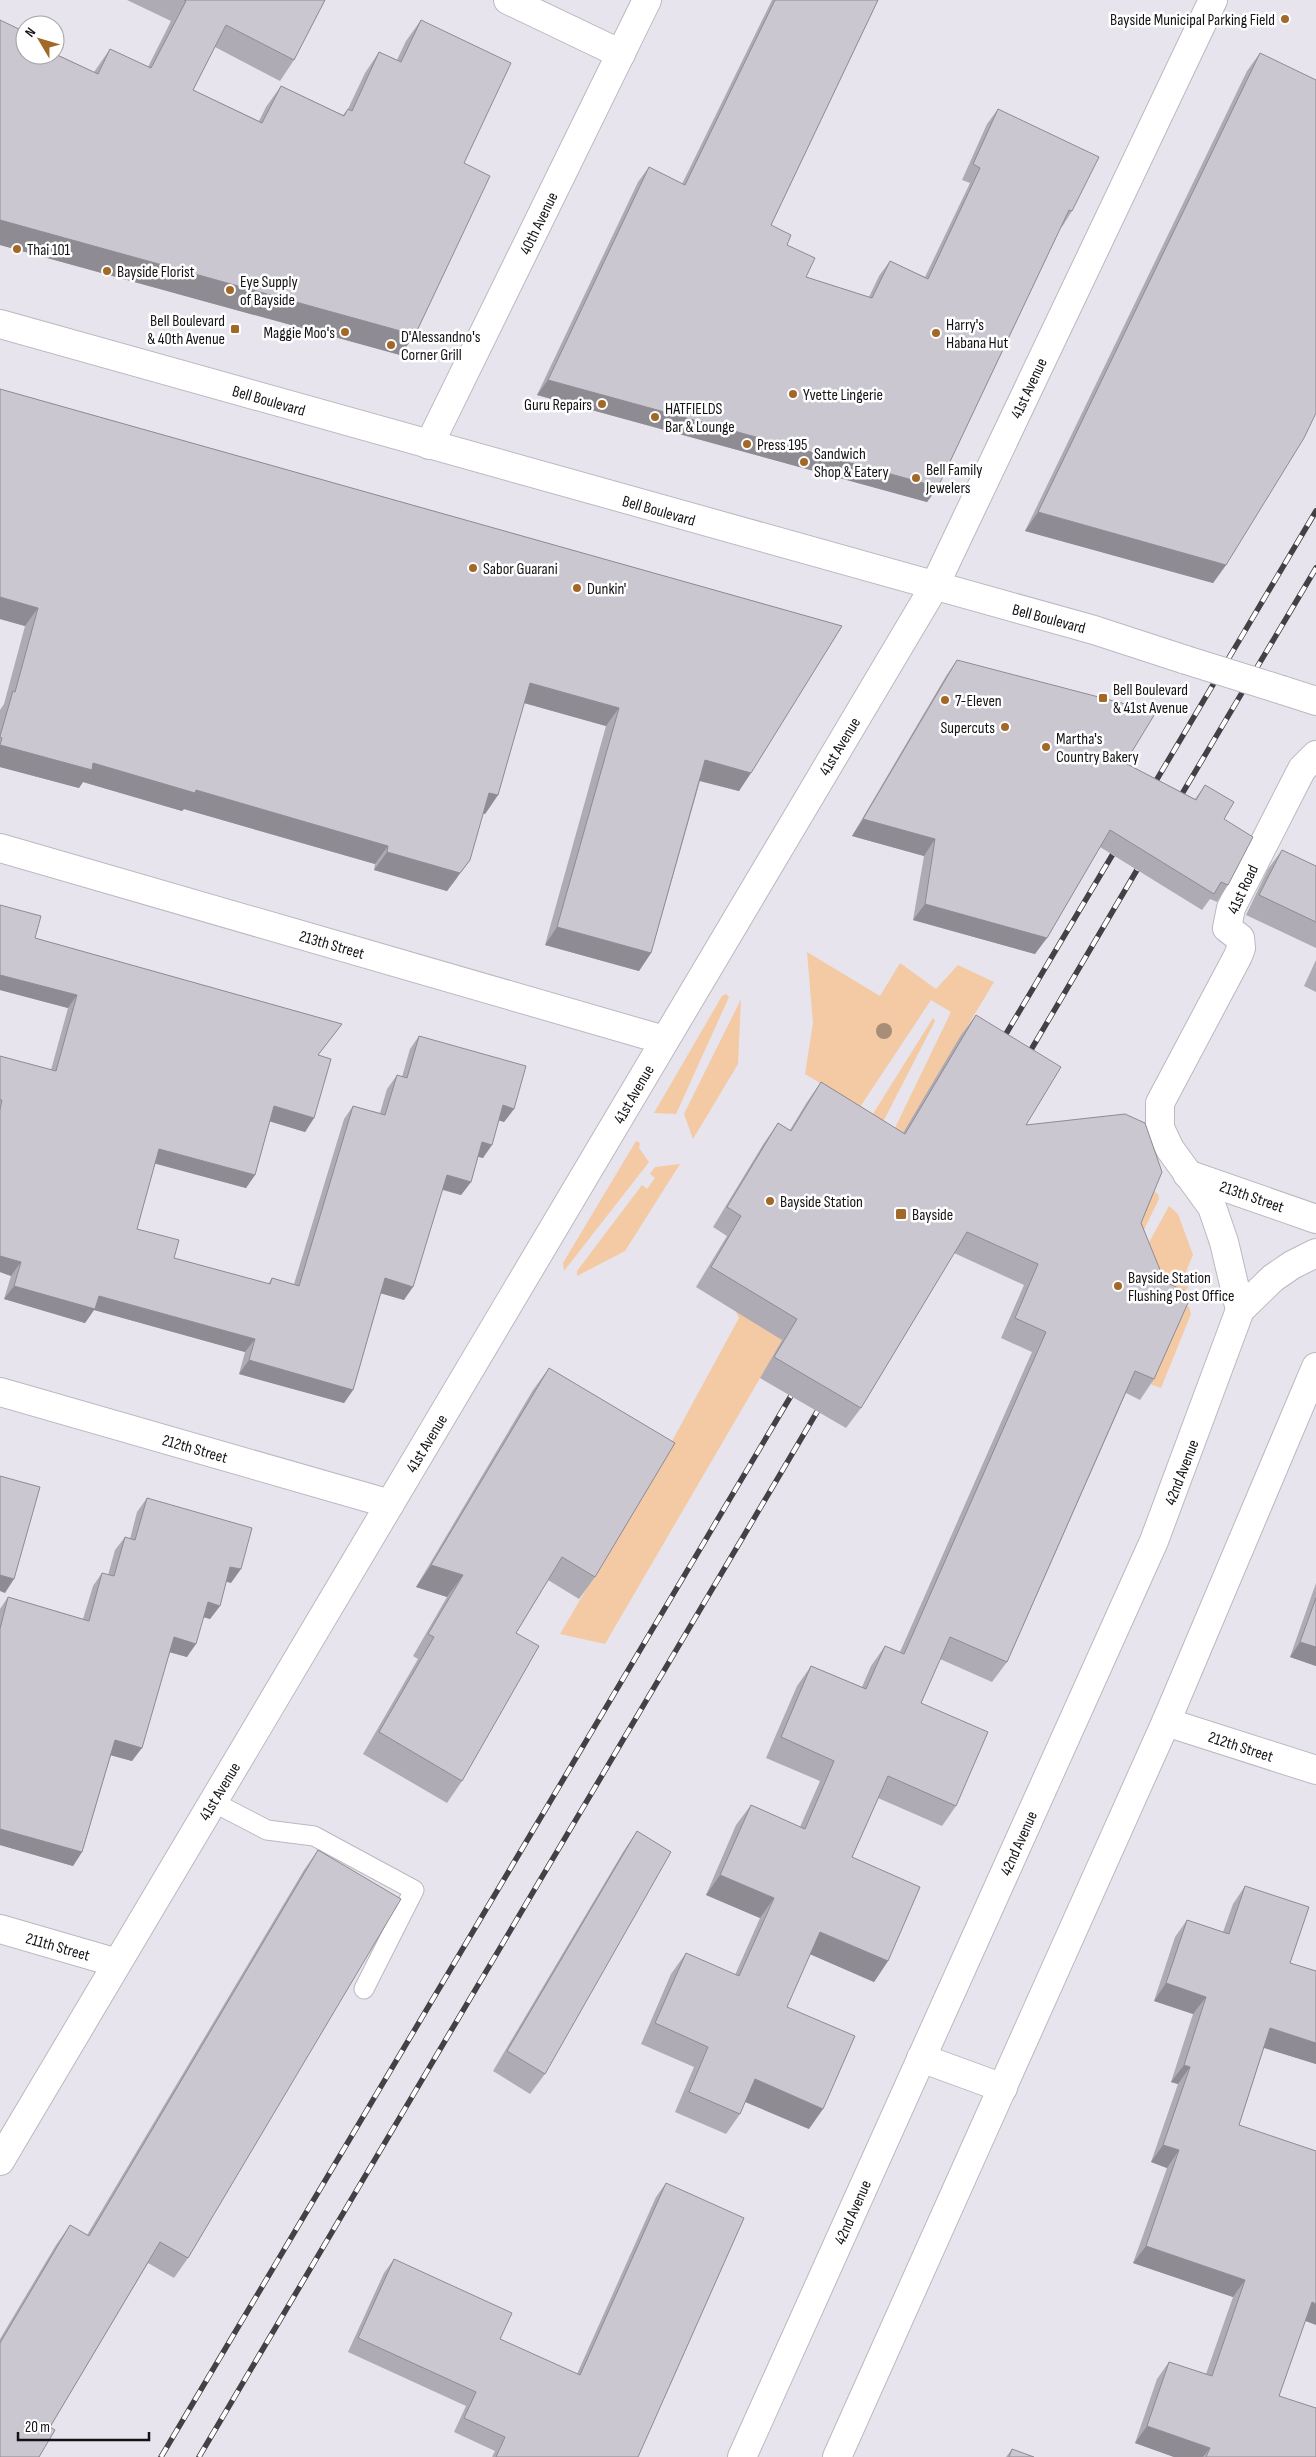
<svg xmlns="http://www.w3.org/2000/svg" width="1316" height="2457" viewBox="0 0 1316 2457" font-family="'Sofia Sans Condensed',sans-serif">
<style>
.green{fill:#f3caa3}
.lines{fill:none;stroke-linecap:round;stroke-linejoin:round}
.lane-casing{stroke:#bbb8c1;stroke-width:21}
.street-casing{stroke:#bbb8c1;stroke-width:30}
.secondary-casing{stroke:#bbb8c1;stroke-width:30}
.lane{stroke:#fff;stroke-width:19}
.street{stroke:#fff;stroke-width:28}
.secondary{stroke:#fff;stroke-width:28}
.rail-casing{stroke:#424145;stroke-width:5.5}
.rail{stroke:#fff;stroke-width:4;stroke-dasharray:11;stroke-linecap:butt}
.secondary-bridge-casing{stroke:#bbb8c1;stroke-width:30;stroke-linecap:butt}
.secondary-bridge{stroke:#fff;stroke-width:28}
.tree{fill:#a68e78}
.wall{fill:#afabb4}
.shaded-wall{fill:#8e8b92}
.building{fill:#cbc7d1;stroke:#8e8b92}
.poi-dot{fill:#a26827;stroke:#fff;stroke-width:2}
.labels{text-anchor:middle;stroke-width:5;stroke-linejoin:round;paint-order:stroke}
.poi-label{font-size:16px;fill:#131215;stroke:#fff;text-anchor:start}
.street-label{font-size:16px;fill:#131215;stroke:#fff}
</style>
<rect width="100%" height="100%" fill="#e7e4ed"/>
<g class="green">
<path d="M807 952 880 996 900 963 936 989 958 965 994 982 887 1160 881 1157 951 1012 931 1000 860 1107 805 1074 813 1023Z"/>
<path d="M726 994 729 997 676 1114 654 1113 722 996Z"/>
<path d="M741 999 738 1064 693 1139 684 1114Z"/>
<path d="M933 1018 935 1021 869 1149 856 1141Z"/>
<path d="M636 1141 640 1143 639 1148 649 1162 564 1271 563 1263Z"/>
<path d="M680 1164 625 1251 577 1276V1271L642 1185 647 1189 655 1178 650 1174 655 1167Z"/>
<path d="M1150 1189 1158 1194 1159 1199 1137 1244 1127 1241Z"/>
<path d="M861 1205 605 1644 560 1634 659 1465 739 1318 736 1312Z"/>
<path d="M1169 1206 1178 1214 1193 1255 1185 1274 1188 1288 1183 1291 1167 1287 1146 1248Z"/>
<path d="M1163 1295 1189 1307 1191 1314 1161 1388 1147 1383 1178 1315Z"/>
</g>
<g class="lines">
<defs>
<path id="lane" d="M213 1802 267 1830 314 1836 414 1890 364 1989"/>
<g id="street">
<path d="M508 0 621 54"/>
<path d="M429 445 647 0"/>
<path d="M0 848 664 1040"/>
<path d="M1187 1174 1316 1219"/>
<path d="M1240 1310 1224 1242 1212 1207 1170 1149 1160 1128V1103L1238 956 1241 948 1240 938 1227 928 1231 908 1302 769 1316 755"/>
<path d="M0 1392 390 1504"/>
<path d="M1166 1722 1316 1770"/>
<path d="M0 1929 117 1963"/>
<path d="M921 2058 1003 2088"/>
<path d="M0 2161 934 587 1213 0"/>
<path d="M742 2457 1154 1541 1240 1310 1273 1278 1292 1265 1316 1253"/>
<path d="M837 2457 1166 1722 1316 1367"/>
</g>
<g id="secondary">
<path d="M0 324 1094 630 1186 660"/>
<path d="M1282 690 1316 701"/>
</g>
</defs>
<use href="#lane" class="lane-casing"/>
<use href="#street" class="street-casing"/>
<use href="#secondary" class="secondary-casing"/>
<use href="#lane" class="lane"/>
<use href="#street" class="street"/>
<use href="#secondary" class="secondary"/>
<defs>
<g id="rail">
<path d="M1150 791 1316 511"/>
<path d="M1176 804 1316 568"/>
<path d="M1000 1044 1120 842"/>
<path d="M1025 1060 1144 858"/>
<path d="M161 2457 798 1384"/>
<path d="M199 2457 824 1400"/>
</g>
</defs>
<use href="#rail" class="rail-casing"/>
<use href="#rail" class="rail"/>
<defs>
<path id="secondary-bridge" d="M1186 660 1282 690"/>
</defs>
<use href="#secondary-bridge" class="secondary-bridge-casing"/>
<use href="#secondary-bridge" class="secondary-bridge"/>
</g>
<circle class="tree" cx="884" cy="1031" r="8"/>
<g class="wall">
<path d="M127 0H325L294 60 280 81 215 47 193 90 259 121 266 107 281 86 343 115 348 109 365 73 379 52 397 60 406 41 421 20 464 163 415 335 400 355 0 245V20L20 37 94 72 110 49 148 67 171 21Z"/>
<path d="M772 0H878L771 225 787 245 806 277 869 297 879 276 890 261 925 277 970 183 962 180 987 124 998 109 1072 211 1062 227H1061L938 487 927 502 537 395 638 182 649 167 682 184Z"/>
<path d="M1260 53 1226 565 1213 583 1025 531 1247 71Z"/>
<path d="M0 389 842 626 739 791 700 781 651 953 639 971 545 945 606 726 524 703 498 795 485 814 483 813 457 878 447 891 374 870 375 864 184 809 182 811 83 782 79 788 0 767V710L4 704 25 626 0 619Z"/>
<path d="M957 660 1125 763 1195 799 1205 785 1224 819 1228 885 1217 902 1210 899 1202 910 1100 847 1035 954 913 920 924 856 852 836 946 676Z"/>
<path d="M1282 850 1316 866V948L1246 915 1268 869Z"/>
<path d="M0 905 35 938 342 1024 318 1055 314 1118 305 1132 270 1121 255 1175 246 1188 155 1163 137 1229 174 1258 268 1284 272 1278 294 1284 344 1119 353 1106 380 1113 387 1089 397 1075 402 1077 410 1049 419 1036 514 1109 504 1122 499 1120 483 1158 478 1157 471 1182 461 1195 442 1190 404 1300 381 1293 353 1390 344 1403 239 1374 245 1352 94 1310 85 1323 4 1299 11 1276 0 1272V1056L51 1070 68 1008 0 990Z"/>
<path d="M1316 960V992L1304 986Z"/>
<path d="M976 1015 1026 1125 1141 1223 1154 1379 1140 1400 1126 1393 1007 1662 992 1682 940 1659 921 1703 956 1806 942 1826 878 1798 852 1857 888 1961 874 1982 810 1954 787 2007 809 2129 745 2102 740 2114 726 2134 675 2112 694 2067 641 2044 671 1974 686 1953 735 1975 760 1918 706 1895 736 1825 751 1805 800 1827 820 1781 766 1758 797 1686 811 1666 862 1687 871 1666 885 1646 900 1652 1032 1352 1001 1338 1024 1285 954 1253 861 1408 846 1428 760 1378 782 1340 696 1287 727 1236 713 1227 764 1143 778 1123 790 1130 807 1102 821 1082 903 1133 961 1035Z"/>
<path d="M549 1368 595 1577 579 1599 548 1580 516 1633 462 1781 447 1803 363 1754 418 1659 413 1656 447 1597 416 1587 533 1390Z"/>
<path d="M147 1498 231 1583 226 1581 220 1606 210 1619 204 1617 187 1657 170 1652 132 1761 111 1755 82 1852 73 1866 0 1845V1609L8 1597 83 1619 93 1586 102 1573 108 1575 115 1550 125 1537 130 1539 137 1512Z"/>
<path d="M1316 1583V1666L1290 1657Z"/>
<path d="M637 1831 545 2074 530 2094 493 2071 623 1852Z"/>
<path d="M318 1850 188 2258 174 2278 148 2263 50 2427 0 2457V2339L56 2245 70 2225 87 2235 304 1870Z"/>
<path d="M1245 1886 1290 1963 1316 1971V2064L1264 2048 1239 2125 1305 2321 1279 2396 1316 2457H1174L1135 2443 1157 2379 1169 2362 1206 2374 1233 2297 1133 2263 1167 2168 1151 2162 1178 2084 1171 2082 1193 2014 1154 2001 1175 1937 1187 1920 1223 1932 1233 1904Z"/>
<path d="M666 2183 638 2457H492L495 2451 454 2432 466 2406 348 2352 384 2273 394 2259 500 2339 577 2374 656 2197Z"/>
<path d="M1012 2449 1034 2457H1006Z"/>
</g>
<g class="shaded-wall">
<path d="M0 220 415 335 400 355 0 245Z"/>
<path d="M548 380 938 487 927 502 537 395Z"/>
<path d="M1038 512 1226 565 1213 583 1025 531Z"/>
<path d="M0 597 38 608 25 626 0 619Z"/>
<path d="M530 683 619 708 606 726 517 701Z"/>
<path d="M0 745 93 763 196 790 388 846 375 864 184 809 182 811 83 782 79 788 0 767Z"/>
<path d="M705 760 751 773 739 791 692 779Z"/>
<path d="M489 793 498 795 485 814 476 811Z"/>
<path d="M863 819 935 839 924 856 852 836Z"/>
<path d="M387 852 470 860 447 891 374 870Z"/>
<path d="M925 904 1047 938 1035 954 913 920Z"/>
<path d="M557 927 651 953 639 971 545 945Z"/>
<path d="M0 975 77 995 68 1008 0 990Z"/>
<path d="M503 1105 514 1109 504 1122 494 1119Z"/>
<path d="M274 1106 314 1118 305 1132 265 1120Z"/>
<path d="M482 1142 492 1145 483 1158 473 1155Z"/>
<path d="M159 1149 255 1175 246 1188 149 1162Z"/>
<path d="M447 1175 471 1182 461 1195 438 1188Z"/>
<path d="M0 1256 21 1262 11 1276 0 1272Z"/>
<path d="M385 1278 413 1287 404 1300 376 1292Z"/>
<path d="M14 1286 99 1296 255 1339 245 1352 94 1310 85 1323 4 1299Z"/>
<path d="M249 1360 353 1390 344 1403 239 1374Z"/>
<path d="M431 1565 463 1575 447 1597 416 1587Z"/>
<path d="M230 1567 241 1569 231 1583 220 1580Z"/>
<path d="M0 1575 14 1579 5 1593 0 1591Z"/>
<path d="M208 1602 220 1606 210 1619 199 1616Z"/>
<path d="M174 1637 196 1644 187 1657 165 1651Z"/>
<path d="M1300 1642 1316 1647V1666L1290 1657Z"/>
<path d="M115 1740 142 1748 132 1761 106 1754Z"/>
<path d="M0 1829 82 1852 73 1866 0 1845Z"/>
<path d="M720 1875 774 1898 760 1918 706 1895Z"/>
<path d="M820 1932 888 1961 874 1982 805 1952Z"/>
<path d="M1166 1983 1206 1997 1193 2014 1154 2001Z"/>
<path d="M1270 2028 1316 2043V2064L1258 2046Z"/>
<path d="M1184 2065 1190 2067 1178 2084 1171 2082Z"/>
<path d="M755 2079 823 2109 809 2129 741 2100Z"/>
<path d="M1163 2145 1179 2150 1167 2168 1151 2162Z"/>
<path d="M1146 2246 1245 2280 1233 2297 1133 2263Z"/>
<path d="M1312 2302 1316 2304V2325L1300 2319Z"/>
<path d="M1147 2426 1210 2448 1203 2457H1174L1135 2443Z"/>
</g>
<g class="building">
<path d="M184 0H325L294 60 226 25 193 90 262 123 281 86 344 116 348 109 352 111 379 52 401 62 421 20 511 63 464 163 490 176 415 335 0 220V20L23 31 20 37 25 39V55H55V54L98 74 110 49 151 68 186 1Z"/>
<path d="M775 0H878L771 225 791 235 787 245 815 258 806 277 872 298 890 261 928 279 980 168 973 164 998 109 1099 157 1072 211 1069 210 938 487 548 380 649 167 685 185Z"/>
<path d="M1260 53 1316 80V413L1304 438 1226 565 1038 512Z"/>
<path d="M0 389 842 626 751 773 705 760 651 953 557 927 619 708 530 683 498 795 489 793 470 860 460 873 387 852 388 846 196 790 195 793 93 763 92 770 0 745 2 738 0 737V736L13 691 15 692 38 608 0 597Z"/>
<path d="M957 660 1156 712 1125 763 1196 800 1205 785 1234 802 1224 819 1253 837 1228 885 1221 882 1214 894 1110 830 1047 938 925 904 935 839 863 819Z"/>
<path d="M1282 850 1316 866V922L1259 895Z"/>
<path d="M0 905 41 916 35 938 342 1024 318 1055 331 1059 314 1118 274 1106 255 1175 159 1149 137 1229 179 1240 174 1258 270 1284 272 1278 299 1286 353 1106 385 1115 397 1075 407 1078 419 1036 526 1066 514 1109 503 1105 492 1145 482 1142 471 1182 447 1175 413 1287 385 1278 353 1390 249 1360 255 1339 99 1296 95 1309 14 1286 21 1262 0 1256V1110L2 1100H0V1056L56 1071 77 995 0 975Z"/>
<path d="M976 1015 1061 1067 1026 1125 1125 1114 1145 1123 1162 1172 1141 1223 1165 1282 1192 1294 1154 1379 1135 1371 1007 1662 950 1637 921 1703 988 1732 956 1806 888 1776 852 1857 920 1887 888 1961 820 1932 787 2007 855 2036 823 2109 755 2079 740 2114 689 2092 708 2047 655 2023 686 1953 739 1976 774 1898 720 1875 751 1805 805 1829 834 1761 781 1737 811 1666 866 1689 885 1646 904 1654 1046 1332 1015 1318 1038 1264 967 1232 861 1408 774 1357 797 1319 711 1267 741 1216 727 1207 778 1123 791 1131 821 1082 905 1134Z"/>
<path d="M549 1368 675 1443 595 1577 562 1557 516 1633 539 1646 462 1781 379 1732 434 1637 428 1634 463 1575 431 1565Z"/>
<path d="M0 1476 40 1487 14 1579 0 1575Z"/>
<path d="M147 1498 252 1528 241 1569 230 1567 220 1606 208 1602 196 1644 174 1637 142 1748 115 1740 82 1852 0 1829V1629L8 1597 89 1621 102 1573 114 1576 125 1537 135 1540Z"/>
<path d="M1316 1598V1647L1300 1642Z"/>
<path d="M637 1831 671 1852 545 2074 507 2051Z"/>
<path d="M318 1850 401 1899 188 2258 160 2242 50 2427 55 2430 39 2457H0V2343L70 2225 89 2236Z"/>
<path d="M1245 1886 1309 1907 1290 1963 1316 1971V2043L1270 2028 1239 2125 1316 2151V2304L1312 2302 1279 2396 1316 2408V2457H1206L1210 2448 1147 2426 1169 2362 1212 2376 1245 2280 1146 2246 1179 2150 1163 2145 1190 2067 1184 2065 1206 1997 1166 1983 1187 1920 1229 1934Z"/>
<path d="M666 2183 744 2218 638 2457H496L505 2437 464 2418 476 2392 358 2338 394 2259 512 2313 500 2339 580 2375Z"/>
<path d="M1012 2449 1034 2457H1009Z"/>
</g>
<g class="poi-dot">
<circle cx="1285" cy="19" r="5"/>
<circle cx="17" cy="249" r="5"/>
<circle cx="107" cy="271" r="5"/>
<circle cx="230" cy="290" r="5"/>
<rect x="230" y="324" width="10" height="10" rx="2.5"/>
<circle cx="345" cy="332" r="5"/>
<circle cx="936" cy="333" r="5"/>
<circle cx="391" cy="345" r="5"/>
<circle cx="793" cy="394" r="5"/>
<circle cx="602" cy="404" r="5"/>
<circle cx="655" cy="417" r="5"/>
<circle cx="747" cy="444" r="5"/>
<circle cx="804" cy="462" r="5"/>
<circle cx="916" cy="478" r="5"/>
<circle cx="473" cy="568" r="5"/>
<circle cx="577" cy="588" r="5"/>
<rect x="1098" y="693" width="10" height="10" rx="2.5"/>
<circle cx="945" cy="700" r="5"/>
<circle cx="1005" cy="727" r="5"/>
<circle cx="1046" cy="747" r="5"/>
<circle cx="770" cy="1201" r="5"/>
<rect x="895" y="1208" width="12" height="12" rx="2.5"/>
<circle cx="1118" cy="1286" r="5"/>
</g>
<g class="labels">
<g class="poi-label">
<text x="1275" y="25" text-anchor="end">Bayside Municipal Parking Field</text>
<text x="27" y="255">Thai 101</text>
<text x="117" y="277">Bayside Florist</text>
<text x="240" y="287">Eye Supply<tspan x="240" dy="18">of Bayside</tspan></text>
<text x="225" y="326" text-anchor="end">Bell Boulevard<tspan x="225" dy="18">&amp; 40th Avenue</tspan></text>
<text x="946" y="330">Harry's<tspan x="946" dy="18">Habana Hut</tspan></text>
<text x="335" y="338" text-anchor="end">Maggie Moo's</text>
<text x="401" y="342">D'Alessandno's<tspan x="401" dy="18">Corner Grill</tspan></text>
<text x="803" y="400">Yvette Lingerie</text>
<text x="592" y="410" text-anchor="end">Guru Repairs</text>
<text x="665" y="414">HATFIELDS<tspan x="665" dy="18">Bar &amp; Lounge</tspan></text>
<text x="757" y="450">Press 195</text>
<text x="814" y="459">Sandwich<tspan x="814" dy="18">Shop &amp; Eatery</tspan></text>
<text x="926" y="475">Bell Family<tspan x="926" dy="18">Jewelers</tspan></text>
<text x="483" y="574">Sabor Guarani</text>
<text x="587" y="594">Dunkin'</text>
<text x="1113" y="695">Bell Boulevard<tspan x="1113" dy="18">&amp; 41st Avenue</tspan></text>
<text x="955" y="706">7-Eleven</text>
<text x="995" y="733" text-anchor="end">Supercuts</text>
<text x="1056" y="744">Martha's<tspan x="1056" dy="18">Country Bakery</tspan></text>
<text x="780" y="1207">Bayside Station</text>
<text x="912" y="1220">Bayside</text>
<text x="1128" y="1283">Bayside Station<tspan x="1128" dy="18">Flushing Post Office</tspan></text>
</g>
<g class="street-label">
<text transform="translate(538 223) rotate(-64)" y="6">40th Avenue</text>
<text transform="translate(1028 388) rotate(-65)" y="6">41st Avenue</text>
<text transform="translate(269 400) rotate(16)" y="6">Bell Boulevard</text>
<text transform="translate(659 510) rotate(16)" y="6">Bell Boulevard</text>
<text transform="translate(1049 618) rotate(15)" y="6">Bell Boulevard</text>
<text transform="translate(839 746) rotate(-59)" y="6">41st Avenue</text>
<text transform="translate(1242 889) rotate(-65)" y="6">41st Road</text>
<text transform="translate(332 944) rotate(16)" y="6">213th Street</text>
<text transform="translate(633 1094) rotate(-60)" y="6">41st Avenue</text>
<text transform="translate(1252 1196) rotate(19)" y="6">213th Street</text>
<text transform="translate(426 1443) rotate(-59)" y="6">41st Avenue</text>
<text transform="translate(195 1448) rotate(16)" y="6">212th Street</text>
<text transform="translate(1181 1472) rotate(-69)" y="6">42nd Avenue</text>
<text transform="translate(1241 1746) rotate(18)" y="6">212th Street</text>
<text transform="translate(219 1791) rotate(-59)" y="6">41st Avenue</text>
<text transform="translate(1018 1843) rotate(-66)" y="6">42nd Avenue</text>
<text transform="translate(58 1946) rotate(16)" y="6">211th Street</text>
<text transform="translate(852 2212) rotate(-66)" y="6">42nd Avenue</text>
</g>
</g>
<g transform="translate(40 40) rotate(308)"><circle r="24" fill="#ffffff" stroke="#a1a0a1"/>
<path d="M0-4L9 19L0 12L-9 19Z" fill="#a26827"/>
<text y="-8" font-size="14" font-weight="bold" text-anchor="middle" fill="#131215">N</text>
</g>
<path d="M18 2432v8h131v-8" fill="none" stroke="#131215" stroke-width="2.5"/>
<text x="25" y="2432" font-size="15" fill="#131215" stroke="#ffffff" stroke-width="4" paint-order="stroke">20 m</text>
</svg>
